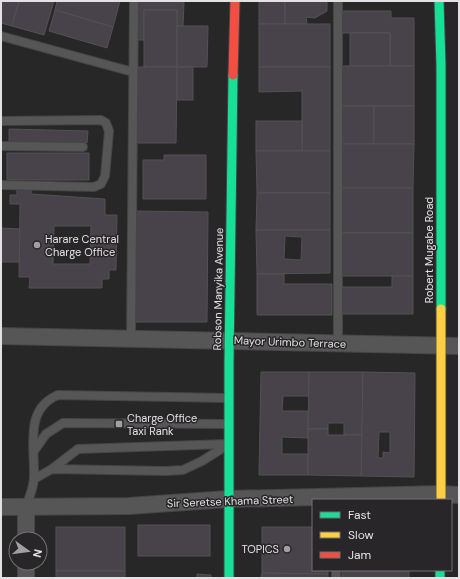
<svg xmlns="http://www.w3.org/2000/svg" width="460" height="579" viewBox="0 0 460 579" font-family="'DM Sans',sans-serif">
<style>
.building{fill:#48424a;stroke:#525252;fill-rule:evenodd}
.lines{fill:none;stroke-linecap:round;stroke-linejoin:round}
.lane-casing{stroke:#454545;stroke-width:10}
.street-casing{stroke:#454545;stroke-width:18}
.fast-casing{stroke:#454545;stroke-width:11}
.slow-casing{stroke:#454545;stroke-width:11}
.jam-casing{stroke:#454545;stroke-width:11}
.lane{stroke:#565656;stroke-width:8}
.street{stroke:#565656;stroke-width:16}
.fast{stroke:#16e098;stroke-width:9}
.slow{stroke:#ffcf43;stroke-width:9}
.jam{stroke:#f24e42;stroke-width:9}
.poi-dot{fill:#a1a0a1;stroke:#282628;stroke-width:1.5}
.labels{text-anchor:middle;stroke-width:3;stroke-linejoin:round;paint-order:stroke}
.poi-label{font-size:11px;fill:#e3e1e3;stroke:#282628;text-anchor:start}
.street-label{font-size:11px;fill:#e3e1e3;stroke:#282628}
</style>
<rect width="100%" height="100%" fill="#272727"/>
<g class="building">
<path d="M1 1H19L12 26 1 23Z"/>
<path d="M19 1H54L44 35 12 26Z"/>
<path d="M57 1H120L113 27 55 10Z"/>
<path d="M138 1H184L183 26H177V10H144V40H137Z"/>
<rect x="259" y="1" width="26" height="23"/>
<path d="M285 1H327V11L315 18 306 17 307 24H285Z"/>
<path d="M55 10 113 27 107 48 49 31Z"/>
<rect x="144" y="10" width="33" height="57"/>
<path d="M341 11H391V18H414V66H390V33H341Z"/>
<rect x="259" y="24" width="71" height="43"/>
<path d="M177 26H208L207 67H177Z"/>
<rect x="350" y="33" width="40" height="33"/>
<rect x="342" y="66" width="72" height="40"/>
<path d="M138 67H177L176 143H137Z"/>
<rect x="177" y="67" width="16" height="33"/>
<path d="M259 67H330V151H302V91L259 92Z"/>
<rect x="342" y="106" width="32" height="38"/>
<rect x="374" y="106" width="40" height="38"/>
<rect x="256" y="121" width="46" height="30"/>
<path d="M9 129 88 131 87 143 9 142Z"/>
<path d="M342 144H414L413 188H342Z"/>
<path d="M256 151H330V193H257Z"/>
<rect x="7" y="153" width="82" height="27"/>
<path d="M164 155H206V199H143V160H164Z"/>
<path d="M342 188H413V233H341Z"/>
<path d="M17 189H31V194L105 199V215H117L116 270H109V279H102V288H29L30 277H19L20 204H10V195H17ZM54 226H91L90 264H53Z"/>
<path d="M257 193H330V230H256Z"/>
<path d="M134 211 208 212 207 322H134Z"/>
<path d="M1 228 20 229 19 262H1Z"/>
<path d="M256 230H330V273L257 274ZM285 236 302 237 301 260 284 259Z"/>
<path d="M341 233H413V276H342Z"/>
<path d="M257 274H284V284H332V315H257Z"/>
<path d="M392 276H413V314H340V287H392Z"/>
<path d="M261 372H309V396H283L282 411H308V438L282 437V454H308V475H259Z"/>
<path d="M309 372H363L362 435H344V423H328V429H308Z"/>
<path d="M363 372 415 373 414 477 361 476ZM379 432H390V453L383 452V458H378Z"/>
<path d="M308 429H328V435H362L361 476 308 475Z"/>
<rect x="138" y="525" width="72" height="31"/>
<rect x="56" y="527" width="69" height="44"/>
<path d="M262 527H313V570H328V574L262 573Z"/>
<rect x="342" y="570" width="67" height="8"/>
<rect x="56" y="571" width="69" height="7"/>
<path d="M262 573 328 574V578H261Z"/>
<path d="M197 574 211 575V578H197Z"/>
</g>
<g class="lines">
<defs>
<g id="lane">
<path d="M338 1V343"/>
<path d="M1 36 133 72"/>
<path d="M1 121 101 120 106 123 109 131 105 176 101 184 94 187 1 185"/>
<path d="M1 146 83 147"/>
<path d="M131 338 134 1"/>
<path d="M34 451 46 434 63 423 227 424"/>
<path d="M52 469 78 449 227 444"/>
<path d="M34 479 52 469 165 471 183 470 202 461 226 446"/>
<path d="M26 507C29 498 34 487 34 477 35 447 24 409 58 395L227 398"/>
<path d="M336 578V570"/>
</g>
<g id="street">
<path d="M1 336 459 346"/>
<path d="M1 507 129 506 228 499 441 494 459 495"/>
<path d="M26 539V507"/>
<path d="M26 578V563"/>
</g>
<g id="fast">
<path d="M439 1 441 65V309"/>
<path d="M440 570V578"/>
<path d="M229 578V362L233 75"/>
</g>
<path id="slow" d="M441 309V500"/>
<path id="jam" d="M233 75 235 1"/>
</defs>
<use href="#lane" class="lane-casing"/>
<use href="#street" class="street-casing"/>
<use href="#fast" class="fast-casing"/>
<use href="#slow" class="slow-casing"/>
<use href="#jam" class="jam-casing"/>
<use href="#lane" class="lane"/>
<use href="#street" class="street"/>
<use href="#fast" class="fast"/>
<use href="#slow" class="slow"/>
<use href="#jam" class="jam"/>
</g>
<g class="poi-dot">
<circle cx="37" cy="245" r="4"/>
<rect x="115" y="420" width="8" height="8" rx="2"/>
<circle cx="287" cy="549" r="4"/>
</g>
<g class="labels">
<g class="poi-label">
<text x="45" y="243">Harare Central<tspan x="45" dy="13">Charge Office</tspan></text>
<text x="127" y="422">Charge Office<tspan x="127" dy="13">Taxi Rank</tspan></text>
<text x="279" y="553" text-anchor="end">TOPICS</text>
</g>
<g class="street-label">
<text transform="translate(429 250) rotate(-90)" y="4">Robert Mugabe Road</text>
<text transform="translate(218 289) rotate(-89)" y="4">Robson Manyika Avenue</text>
<text transform="translate(290 342) rotate(2)" y="4">Mayor Urimbo Terrace</text>
<text transform="translate(230 501) rotate(-2)" y="4">Sir Seretse Khama Street</text>
</g>
</g>
<rect width="460" height="579" fill="none" stroke="#e3e1e3" stroke-width="4"/>
<rect x="312" y="499" width="140" height="72" fill="#282628" stroke="#737173"/>
<rect x="320" y="512" width="20" height="6" fill="#16e098" stroke="#737173"/>
<text x="348" y="519" font-size="12" fill="#e3e1e3">Fast</text>
<rect x="320" y="532" width="20" height="6" fill="#ffcf43" stroke="#737173"/>
<text x="348" y="539" font-size="12" fill="#e3e1e3">Slow</text>
<rect x="320" y="552" width="20" height="6" fill="#f24e42" stroke="#737173"/>
<text x="348" y="559" font-size="12" fill="#e3e1e3">Jam</text>
<g transform="translate(28 551) rotate(104)"><circle r="19" fill="#282628" stroke="#737173"/>
<path d="M0-3L7 15L0 10L-7 15Z" fill="#a1a0a1"/>
<text y="-6" font-size="11" font-weight="bold" text-anchor="middle" fill="#e3e1e3">N</text>
</g>
</svg>
